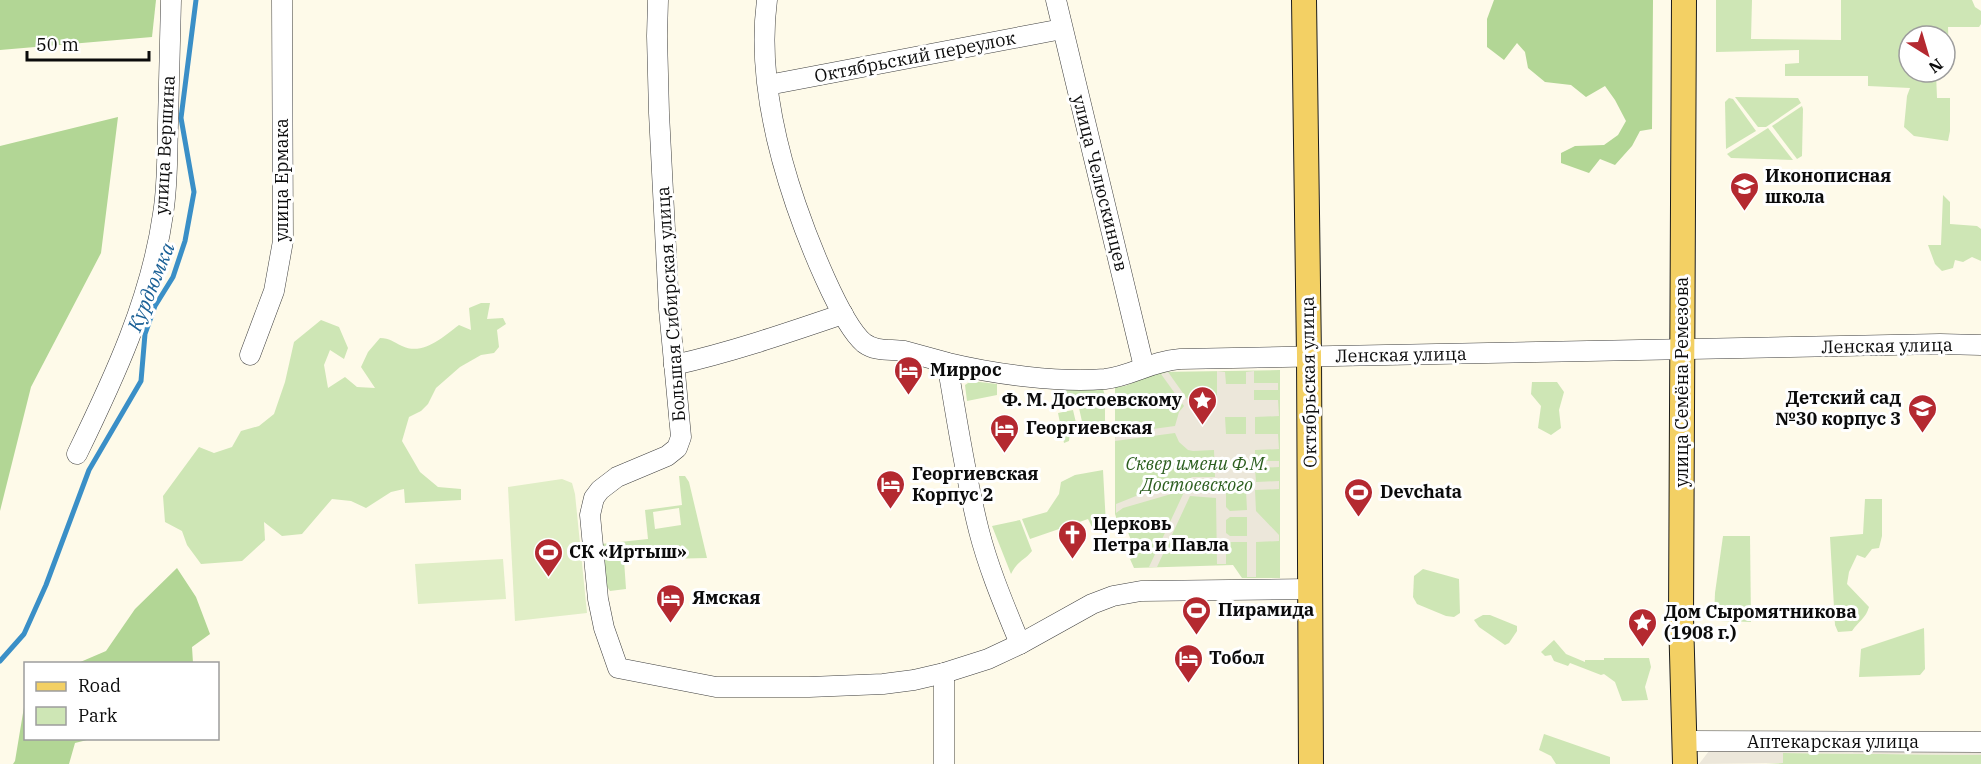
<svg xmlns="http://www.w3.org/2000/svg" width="1981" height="764" viewBox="0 0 1981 764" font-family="'IBM Plex Serif',serif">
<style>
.green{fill:#cee6b5;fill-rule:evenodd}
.forest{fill:#b2d695}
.pitch{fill:#e0eec6}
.plaza{fill:#ece7da;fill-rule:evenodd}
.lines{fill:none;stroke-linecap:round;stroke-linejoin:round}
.stream{stroke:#3a8fc7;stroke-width:5}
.minor-casing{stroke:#3e3e3e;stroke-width:21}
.major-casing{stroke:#1c1c1c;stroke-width:26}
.minor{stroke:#fff;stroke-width:20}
.major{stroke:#f3d064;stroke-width:24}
.labels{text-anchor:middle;stroke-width:6;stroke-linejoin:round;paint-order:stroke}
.street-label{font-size:18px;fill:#0b0b0b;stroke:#fff}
.poi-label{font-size:18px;font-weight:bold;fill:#0b0b0b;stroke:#fff;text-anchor:start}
.park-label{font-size:18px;font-style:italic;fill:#2c5e1f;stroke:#fff}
.water-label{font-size:20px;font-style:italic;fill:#1a6096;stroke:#fff}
</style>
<rect width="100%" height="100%" fill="#fefae9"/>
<g class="green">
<path d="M1716 0H1752L1751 39 1841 40V0H1972L1975 7 1981 11V24L1979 27H1948L1949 56H1945V36H1909V72H1936L1937 98H1950V131L1948 141 1914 136 1904 127 1907 96 1910 88 1868 86V76H1785V64L1799 63V50L1716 52Z"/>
<path d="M1735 97 1798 98 1801 103 1766 127H1758Z"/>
<path d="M1729 98 1733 99 1756 131 1726 149 1725 102Z"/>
<path d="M1802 106 1803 109 1802 156 1797 159 1772 126Z"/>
<path d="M1768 128 1793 160 1731 158 1727 154Z"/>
<path d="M1943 195 1950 202V224L1977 226 1981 229V261L1972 257 1963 262 1955 260 1953 268 1942 271 1935 264 1928 245H1941Z"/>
<path d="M481 303H490L487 319 503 318 506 324 497 330 499 347 494 353 481 355 460 367 436 388 428 404 421 411 409 417 402 441 420 472 438 487 461 489V500L405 503 404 489 391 492 366 508 351 501 332 499 302 534 282 536 264 522 265 540 242 561 201 564 187 545 182 531 165 522 163 496 199 447 214 453 232 447 241 431 259 426 274 414 285 382 294 342 321 320 339 327 348 348 344 359 330 350 324 365 328 388 345 377 357 387 375 388 361 367 368 352 380 338C390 338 393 342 402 346 423 356 443 337 459 325L471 330 469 308Z"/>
<path d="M1280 370V578H1242L1233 565 1134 568 1130 559 1137 557 1125 524 1119 526 1115 514V387L1125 386 1160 372Z"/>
<path d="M971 381 997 384V395L967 401 965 385Z"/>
<path d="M1532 382H1557L1564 392 1559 410 1561 428 1551 435 1538 428 1541 406 1531 394Z"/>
<path d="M1103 389 1105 396 1056 405 1054 390Z"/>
<path d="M1105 402V437H1099L1089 426H1083L1079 408Z"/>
<path d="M1073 410 1077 427 1070 432 1069 441 1064 443 1058 413Z"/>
<path d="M1103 470 1106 525 1093 529 1088 519 1030 539 1022 519 1047 512 1059 494 1061 482 1075 475Z"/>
<path d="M679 476H685L689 482 707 558 624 560 626 589 610 591 604 582 601 544 648 539 645 510 682 505ZM679 508 681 525 655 529 653 512Z"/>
<path d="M1865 499H1882V536L1879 548 1872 549 1865 558 1857 555 1849 572 1847 584 1869 607C1866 618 1858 622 1852 631L1838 632 1835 625 1830 537 1863 534Z"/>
<path d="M1020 520 1032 551C1024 561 1018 560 1011 574L992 526Z"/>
<path d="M1723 536H1750L1751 622 1720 621 1714 617 1715 593Z"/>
<path d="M1423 569 1459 579 1460 613 1454 617 1446 616 1417 604 1413 597 1414 576Z"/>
<path d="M1483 615H1490L1517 626V631L1509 643 1505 645 1479 627 1474 620Z"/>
<path d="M1924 628 1925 669 1920 675 1859 677 1861 649Z"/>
<path d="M1554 640 1566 654 1585 662V660H1604V658H1649L1651 667 1645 687 1648 700 1622 701 1615 682 1604 674 1601 675 1570 663 1568 666 1554 661 1551 655 1545 656 1541 652Z"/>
<path d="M1544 734 1610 757V764H1556L1551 756 1539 750Z"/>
<path d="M1783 753 1981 755V764H1766L1783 763Z"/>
</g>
<g class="forest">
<path d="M0 0H156L152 37 0 50Z"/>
<path d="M1494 0H1653L1652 129 1640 131 1632 146 1615 165 1600 159 1589 173 1561 163V153L1575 146 1604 145 1618 135 1626 121 1615 100 1605 86 1586 97 1571 85 1545 82 1528 68 1525 52 1517 43 1504 60 1487 47V19Z"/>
<path d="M118 117 101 253 31 387 0 511V146Z"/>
<path d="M177 568 196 597 210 634 192 647 193 663H78L106 651 135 609Z"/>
<path d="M25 701 26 738 91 739 75 743 69 764H13L15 761Z"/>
</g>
<g class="pitch">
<path d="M562 479 572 483 575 494 587 613 515 621 508 487Z"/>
<path d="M503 559 506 599 418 604 415 564Z"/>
</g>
<g class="plaza">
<path d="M1217 371 1225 372 1226 384H1246V372L1254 371V383H1278V390H1254V400H1278L1279 416 1255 417V434H1278L1279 449 1255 450V461H1279V467L1255 468 1256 482 1279 481V489L1255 490 1256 511 1279 535V541L1256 542V577H1247V542H1230L1226 546V564H1217L1216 498 1190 496 1157 567H1149L1185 490 1123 508 1116 513V504L1151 490 1182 484 1192 477H1215L1214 450 1193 451 1188 450 1179 442 1175 433 1115 441 1116 434 1175 426 1179 412 1184 406 1161 374 1168 372 1190 403 1198 401 1217 400ZM1225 417H1246V434H1226ZM1230 490H1246L1247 510 1230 511 1226 507V493ZM1230 517H1247V536H1230L1226 533V520Z"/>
<path d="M1709 751H1981V755L1783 753V763L1699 764Z"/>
</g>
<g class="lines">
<path class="stream" d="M0 661 24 634 46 585 89 470 141 381 145 334 155 306 173 277 185 241 194 192 181 118 196 0"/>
<defs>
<g id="minor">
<path d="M658 0 657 36 659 113 669 309 681 437 677 448 667 456 617 477 600 490 594 498 590 515 598 599 604 628 618 668 716 687H809L883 684 914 680 944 673 988 659 1020 644 1092 604 1113 596 1141 591 1311 589"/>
<path d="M767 0C758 69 774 141 796 205 807 237 840 323 864 343 876 352 890 349 904 351 919 355 933 359 948 363 994 374 1058 383 1105 379 1132 376 1151 361 1180 359L1940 344 1981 345"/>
<path d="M1056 0 1144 367"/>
<path d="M768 85 1062 29"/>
<path d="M250 355 274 291 283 241 282 0"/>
<path d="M947 363C957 419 965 476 979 531 989 570 1005 607 1020 644"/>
<path d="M674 365C732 352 787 333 843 314"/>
<path d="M77 454C114 378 151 299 163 214 168 184 167 154 168 123 169 82 170 41 171 0"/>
<path d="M944 673V764"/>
<path d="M1685 741 1981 742"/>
</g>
<g id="major">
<path d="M1304 0 1309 356 1311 764"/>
<path d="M1684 0 1681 617 1685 764"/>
</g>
</defs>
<use href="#minor" class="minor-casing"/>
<use href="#major" class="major-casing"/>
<use href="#minor" class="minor"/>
<use href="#major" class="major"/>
</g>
<defs>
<symbol id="school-pin" viewBox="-11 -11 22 30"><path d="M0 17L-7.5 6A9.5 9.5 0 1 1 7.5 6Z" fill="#b42930" stroke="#fff"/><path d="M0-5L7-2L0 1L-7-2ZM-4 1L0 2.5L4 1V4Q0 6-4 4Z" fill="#fff"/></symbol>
<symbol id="hotel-pin" viewBox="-11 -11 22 30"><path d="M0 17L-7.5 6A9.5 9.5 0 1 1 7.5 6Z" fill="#b42930" stroke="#fff"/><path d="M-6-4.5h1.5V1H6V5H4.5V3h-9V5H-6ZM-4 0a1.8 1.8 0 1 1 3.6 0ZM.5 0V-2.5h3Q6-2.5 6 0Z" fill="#fff"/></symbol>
<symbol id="sight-pin" viewBox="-11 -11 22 30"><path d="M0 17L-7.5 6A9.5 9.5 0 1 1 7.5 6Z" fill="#b42930" stroke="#fff"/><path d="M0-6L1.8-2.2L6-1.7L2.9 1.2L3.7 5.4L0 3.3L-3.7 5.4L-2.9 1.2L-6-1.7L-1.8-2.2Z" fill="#fff"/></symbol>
<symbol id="stadium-pin" viewBox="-11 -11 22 30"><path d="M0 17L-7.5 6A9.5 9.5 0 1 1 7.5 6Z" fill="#b42930" stroke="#fff"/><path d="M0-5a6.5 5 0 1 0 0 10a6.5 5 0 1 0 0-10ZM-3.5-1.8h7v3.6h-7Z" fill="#fff"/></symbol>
<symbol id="church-pin" viewBox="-11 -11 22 30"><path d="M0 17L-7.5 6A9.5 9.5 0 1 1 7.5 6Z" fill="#b42930" stroke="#fff"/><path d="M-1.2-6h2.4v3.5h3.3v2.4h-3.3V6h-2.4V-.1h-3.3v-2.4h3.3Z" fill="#fff"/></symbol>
</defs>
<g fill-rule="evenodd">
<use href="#school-pin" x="1728" y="170" width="33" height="45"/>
<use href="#hotel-pin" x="892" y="354" width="33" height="45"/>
<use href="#sight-pin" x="1186" y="384" width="33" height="45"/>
<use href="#school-pin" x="1906" y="392" width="33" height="45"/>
<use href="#hotel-pin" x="988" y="412" width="33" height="45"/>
<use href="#hotel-pin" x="874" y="468" width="33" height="45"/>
<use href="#stadium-pin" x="1342" y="476" width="33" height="45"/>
<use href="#church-pin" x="1056" y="518" width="33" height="45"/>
<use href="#stadium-pin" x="532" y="536" width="33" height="45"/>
<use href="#hotel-pin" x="654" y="582" width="33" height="45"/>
<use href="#stadium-pin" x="1180" y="594" width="33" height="45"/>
<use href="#sight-pin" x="1626" y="606" width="33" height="45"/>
<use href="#hotel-pin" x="1172" y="642" width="33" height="45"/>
</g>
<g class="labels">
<g class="street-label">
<text transform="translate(915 57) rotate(-11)" y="6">Октябрьский переулок</text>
<text transform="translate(165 145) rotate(-87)" y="6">улица Вершина</text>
<text transform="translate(282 180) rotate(-90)" y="6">улица Ермака</text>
<text transform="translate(1100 183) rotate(76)" y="6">улица Челюскинцев</text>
<text transform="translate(671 304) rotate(-94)" y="6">Большая Сибирская улица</text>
<text transform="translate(1887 346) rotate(-1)" y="6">Ленская улица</text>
<text transform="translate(1401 355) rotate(-1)" y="6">Ленская улица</text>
<text transform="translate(1309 382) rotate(-91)" y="6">Октябрьская улица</text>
<text transform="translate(1682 382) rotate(-90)" y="6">улица Семёна Ремезова</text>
<text x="1833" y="748">Аптекарская улица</text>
</g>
<g class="poi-label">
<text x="1765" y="182">Иконописная<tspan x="1765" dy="21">школа</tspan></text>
<text x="930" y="376">Миррос</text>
<text x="1901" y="404" text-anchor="end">Детский сад<tspan x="1901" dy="21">№30 корпус 3</tspan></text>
<text x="1182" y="406" text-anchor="end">Ф. М. Достоевскому</text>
<text x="1026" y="434">Георгиевская</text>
<text x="912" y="480">Георгиевская<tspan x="912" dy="21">Корпус 2</tspan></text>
<text x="1380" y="498">Devchata</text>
<text x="1093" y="530">Церковь<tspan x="1093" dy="21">Петра и Павла</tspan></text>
<text x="569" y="558">СК «Иртыш»</text>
<text x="692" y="604">Ямская</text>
<text x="1218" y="616">Пирамида</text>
<text x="1664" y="618">Дом Сыромятникова<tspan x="1664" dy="21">(1908 г.)</tspan></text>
<text x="1209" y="664">Тобол</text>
</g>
<g class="park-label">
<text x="1197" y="470">Сквер имени Ф.М.<tspan x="1197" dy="21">Достоевского</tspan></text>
</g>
<g class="water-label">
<text transform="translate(151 287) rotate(-68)" y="7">Курдюмка</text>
</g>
</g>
<rect x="24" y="662" width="195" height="78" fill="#ffffff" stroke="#9d9d9d" stroke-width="1.5"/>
<rect x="36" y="682" width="30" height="9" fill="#f3d064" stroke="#9d9d9d" stroke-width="1.5"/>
<text x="78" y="692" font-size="18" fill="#0b0b0b">Road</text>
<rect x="36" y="707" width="30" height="18" fill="#cee6b5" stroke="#9d9d9d" stroke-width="1.5"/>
<text x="78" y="722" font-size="18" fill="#0b0b0b">Park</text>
<g transform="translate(1927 54) rotate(143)"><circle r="28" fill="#ffffff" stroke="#9d9d9d" stroke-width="1.5"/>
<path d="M0-4.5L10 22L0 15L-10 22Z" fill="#b42930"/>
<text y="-9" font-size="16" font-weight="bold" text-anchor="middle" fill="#0b0b0b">N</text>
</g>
<path d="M27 51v9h122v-9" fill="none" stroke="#0b0b0b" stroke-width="3"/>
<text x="36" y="51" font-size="18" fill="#0b0b0b" stroke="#ffffff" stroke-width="4.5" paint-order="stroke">50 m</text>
</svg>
